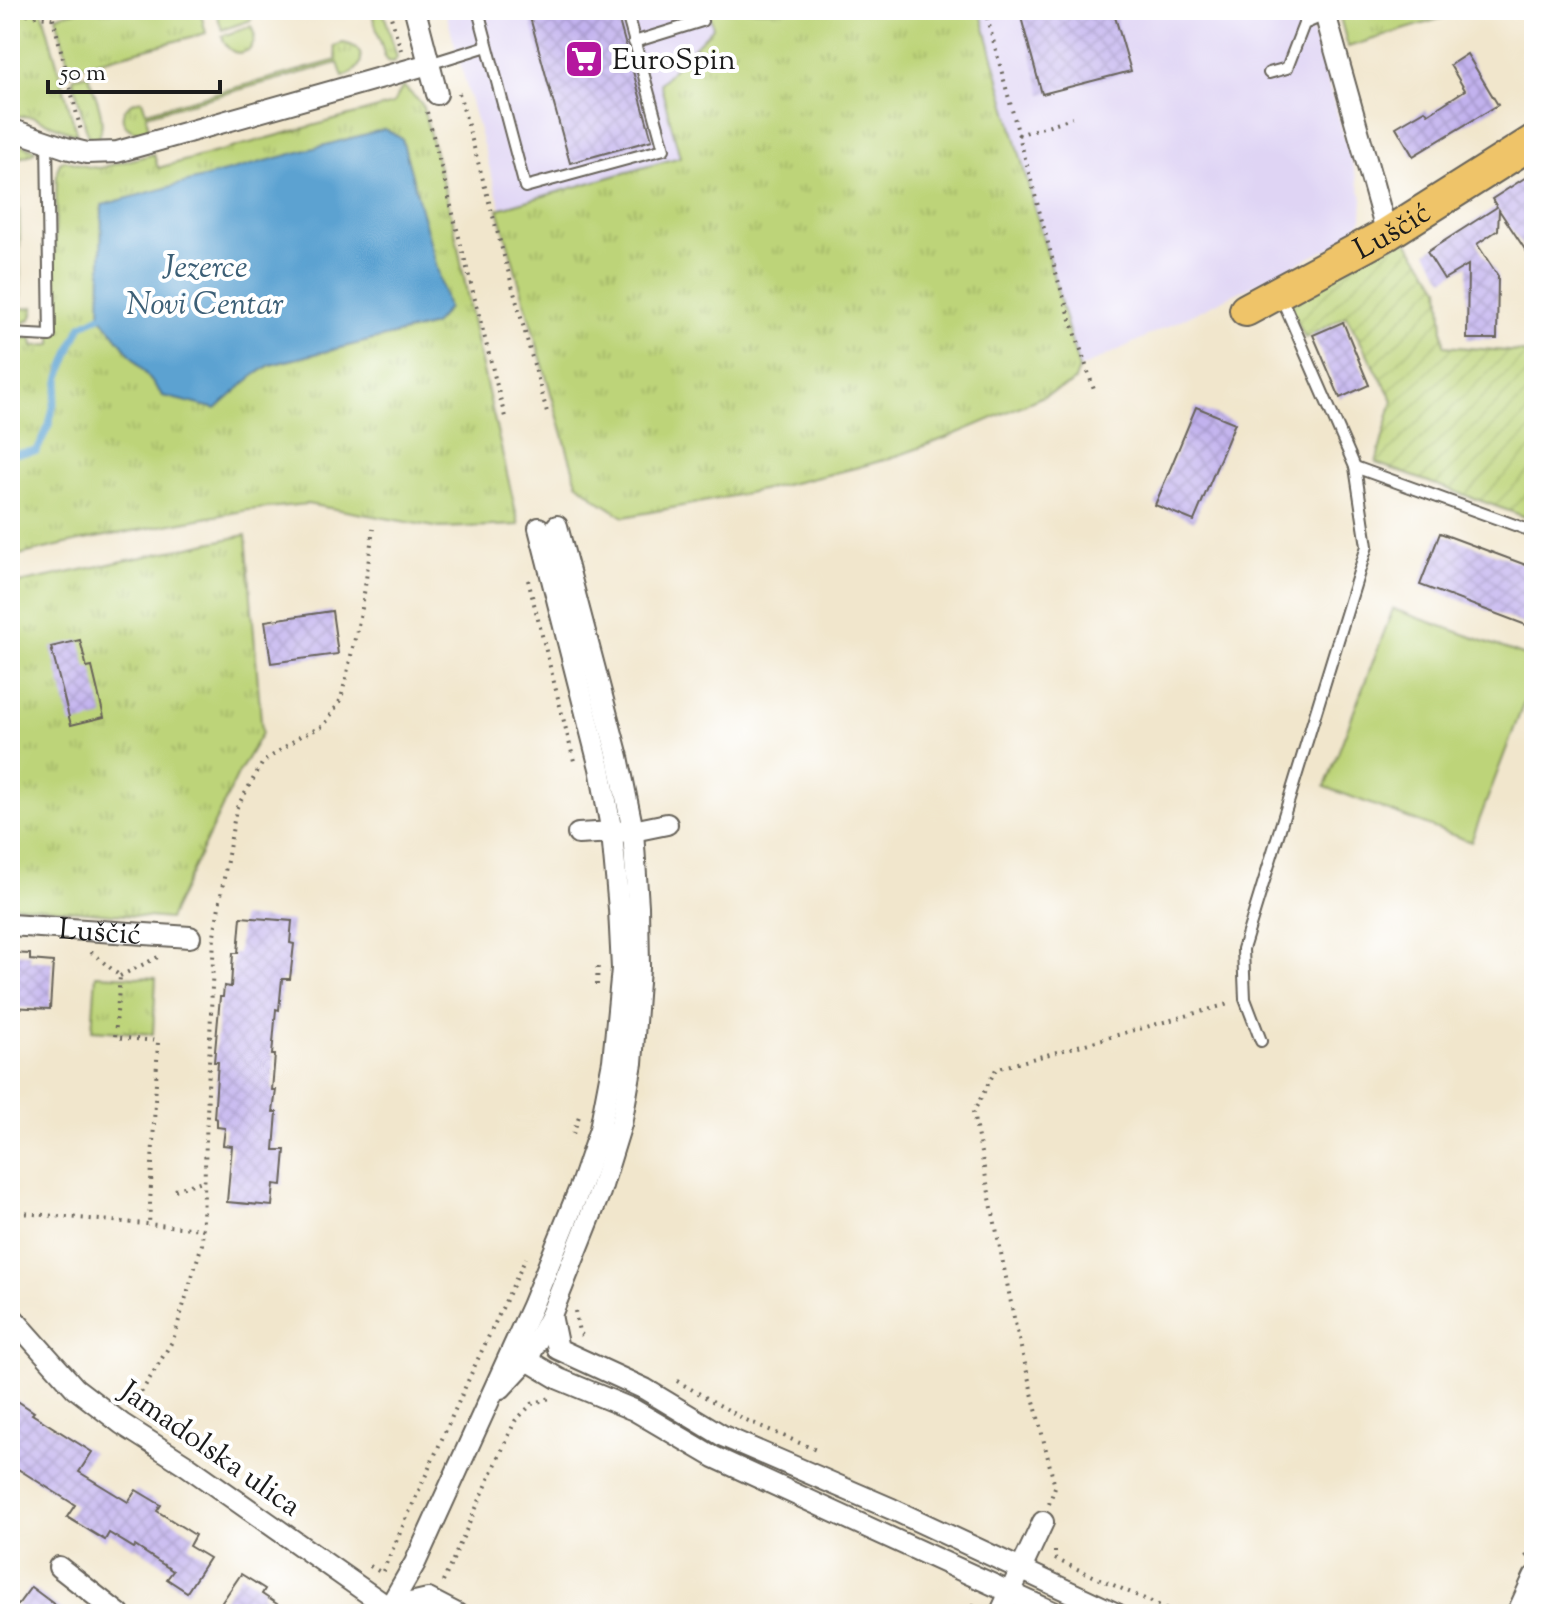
<svg xmlns="http://www.w3.org/2000/svg" width="1544" height="1624" viewBox="0 0 1544 1624" font-family="'Sorts Mill Goudy',serif">
<style>
.built{fill:#dfd4f4}
.grass{fill:url(#grass-tufts);stroke:#6c784a;stroke-width:2;fill-rule:evenodd}
.garden{fill:url(#garden-furrows);stroke:#6c784a;stroke-width:2}
.pitch{fill:#bdd479;stroke:#6c784a;stroke-width:2}
.water{fill:#5ba2d1;stroke:#3c5f76;stroke-width:2}
.lines{fill:none;stroke-linecap:round;stroke-linejoin:round}
.stream{stroke:#5ba2d1;stroke-width:7}
.building{fill:url(#building-cross-hatch)}
.lane-casing{stroke:#67635a;stroke-width:14}
.street-casing{stroke:#67635a;stroke-width:24}
.primary-casing{stroke:#67635a;stroke-width:36}
.path{stroke:#67635a;stroke-width:4;stroke-dasharray:2 6;stroke-linecap:butt}
.lane{stroke:#fff;stroke-width:10}
.street{stroke:#fff;stroke-width:20}
.primary{stroke:#efc469;stroke-width:32}
.labels{text-anchor:middle;stroke-width:8;stroke-linejoin:round;paint-order:stroke}
.poi-label{font-size:30px;fill:#1c1c1c;stroke:#fff;text-anchor:start}
.street-label{font-size:30px;fill:#1c1c1c;stroke:#fff}
.water-label{font-size:32px;font-style:italic;fill:#3c5f76;stroke:#fff}
</style>
<defs>
<pattern id="grass-tufts" width="24" height="20" patternUnits="userSpaceOnUse" patternTransform="scale(2)"><rect width="24" height="20" fill="#bdd479"/><path d="M3 7l-1-3M5 7V3M7 7l1-3M15 17l-1-3M17 17v-4M19 17l1-3" fill="none" stroke="#a2b568"/></pattern>
<pattern id="garden-furrows" width="10" height="10" patternUnits="userSpaceOnUse" patternTransform="scale(2)"><rect width="10" height="10" fill="#bdd479"/><path d="M-1 1l2-2M0 10L10 0M9 11l2-2" fill="none" stroke="#a2b568"/></pattern>
<pattern id="building-cross-hatch" width="8" height="8" patternUnits="userSpaceOnUse" patternTransform="scale(2)"><rect width="8" height="8" fill="#c2b2ee"/><path d="M0 0l8 8M0 8l8-8" fill="none" stroke="#a698cc"/></pattern>
</defs>
<rect width="100%" height="100%" fill="#fff"/>
<filter id="ink" filterUnits="userSpaceOnUse"><feTurbulence type="fractalNoise" baseFrequency=".0125" numOctaves="2"/><feDisplacementMap in="SourceGraphic" scale="16" xChannelSelector="R" yChannelSelector="G"/><feConvolveMatrix kernelMatrix="1 2 1 2 8 2 1 2 1" color-interpolation-filters="sRGB"/></filter>
<filter id="wash" filterUnits="userSpaceOnUse"><feTurbulence type="fractalNoise" baseFrequency=".006" numOctaves="4" result="noise"/><feDisplacementMap in="SourceGraphic" scale="32" xChannelSelector="R" yChannelSelector="G"/><feGaussianBlur stdDeviation="1.8" result="paint"/><feColorMatrix in="noise" values="0 0 0 0 0 0 0 0 0 0 0 0 0 0 0 0 0 1.4 0 .05"/><feComposite in="paint" operator="in"/></filter>
<g filter="url(#wash)">
<rect width="100%" height="100%" fill="#f1e6cc"/>
<g class="built">
<path d="M445 10H709L713 27 660 83 681 157 501 208Z"/>
<path d="M980 10H1306L1363 199 1362 218 1353 232 1344 241 1079 369Z"/>
</g>
<g class="grass">
<path d="M10 10H42L77 135 33 117 10 115Z"/>
<path d="M79 10H200L206 33 70 69 56 16Z"/>
<path d="M231 10H248L251 20 222 30 217 14Z"/>
<path d="M371 10H383L397 57 394 62 388 61 385 57Z"/>
<path d="M709 10H980L1079 369 1075 380 1069 385C1003 413 938 445 870 464 789 486 706 502 624 517L599 501 577 483 498 209 680 157 660 83 713 28Z"/>
<path d="M1338 10H1385L1387 14 1400 10H1468L1348 47Z"/>
<path d="M252 26C256 34 256 41 250 49 236 58 226 50 222 36Z"/>
<path d="M343 43C368 47 366 70 343 77L338 63 146 115 149 131C119 138 112 105 142 100L146 112 337 60 334 46Z"/>
<path d="M88 74C94 93 111 125 95 142L88 136 73 79 74 77Z"/>
<path d="M403 86 422 104 453 221 477 345 519 525 440 528 307 504 248 510 79 541 10 557V409L14 408 17 338H32L33 346 52 345 57 170 60 163 65 160 89 167 100 168 154 154 158 168 393 104ZM100 316 434 325 270 365 252 377 163 396Z"/>
<path d="M10 140 36 150 32 154 18 158 21 309 33 307C36 322 21 325 10 322V309L13 308Z"/>
<path d="M246 535 262 733 238 774 169 919 10 905V585Z"/>
<path d="M96 975 156 978 153 1034 92 1030Z"/>
</g>
<path class="garden" d="M1403 236 1440 287 1444 346 1532 353 1528 411 1534 414V520L1376 463 1393 400 1346 316 1305 338 1287 300Z"/>
<path class="pitch" d="M1393 609 1534 659V676L1471 842 1325 787Z"/>
<path class="water" d="M385 129 402 139 448 308 434 325 270 365 252 377 216 409 163 396 100 316 102 205Z"/>
<g class="lines">
<path class="stream" d="M10 454 37 451 49 425 60 377 73 343 81 326 100 316"/>
</g>
<g id="blocks">
<g class="building">
<path d="M528 10H616L652 140 570 163Z"/>
<path d="M1019 10H1113L1131 71 1042 94Z"/>
<path d="M1467 54 1498 105 1413 156 1396 127 1425 110 1428 114 1465 90 1450 65Z"/>
<path d="M1534 172V263L1499 210 1498 230 1477 244 1498 276 1497 339H1467L1468 265 1444 279 1427 252 1497 207 1492 199Z"/>
<path d="M1343 322 1369 385 1340 398 1313 335Z"/>
<path d="M1196 407 1235 423 1194 521 1155 505Z"/>
<path d="M1440 533 1534 568V628L1420 585Z"/>
<path d="M332 611 338 654 271 663 265 621Z"/>
<path d="M80 640 87 668 92 667 104 717 71 725 51 647Z"/>
<path d="M241 917 292 921 290 943 294 944 290 979H282L279 1010 276 1009 272 1055H275L272 1090H276L273 1112H277L274 1150H285L282 1185 274 1184 272 1206 227 1202 232 1146 223 1145 225 1128 217 1127V1119L214 1118 218 1062H214L220 997H223L224 986 231 987 233 953H238Z"/>
<path d="M10 953 30 954V960L53 962 50 1009 10 1007Z"/>
<path d="M10 1396 34 1412 32 1414 92 1452 79 1472 128 1502 136 1490 161 1505 157 1511 195 1535 189 1546 209 1558 187 1592 167 1579 173 1571 135 1546 134 1548 109 1533 105 1540 67 1517 75 1505 10 1464Z"/>
<path d="M241 1574 265 1589 262 1594 292 1614H214Z"/>
<path d="M31 1587 67 1614H11Z"/>
</g>
</g>
</g>
<g filter="url(#ink)">
<use href="#blocks" fill-opacity="0" stroke="#67635a" stroke-width="2"/>
<g class="lines">
<defs>
<g id="lane">
<path d="M478 10 525 187 664 149 626 10"/>
<path d="M634 42 702 21"/>
<path d="M429 64 487 46"/>
<path d="M1269 73 1287 68 1304 24 1325 15"/>
<path d="M1281 297 1355 467"/>
<path d="M10 334 50 336 47 141"/>
<path d="M1261 1041 1245 999 1243 949 1367 546 1355 467 1534 532"/>
</g>
<g id="street">
<path d="M415 10 437 94"/>
<path d="M1324 10 1387 234"/>
<path d="M10 129 66 148 87 153 117 152 429 64"/>
<path d="M578 834 633 831 667 824"/>
<path id="s1" d="M10 925 190 937"/>
<path d="M10 1315 75 1388 122 1424 186 1465 389 1608 390 1614"/>
<path d="M551 1315 558 1349 645 1389 723 1436 892 1509 1117 1614"/>
<path d="M524 1349 527 1360 559 1379 634 1410 714 1457 1057 1614"/>
<path d="M501 1388 527 1360 551 1315 600 1192 621 1124 632 1063 639 968 638 906 633 831 618 757 557 526"/>
<path d="M59 1567 119 1614"/>
<path d="M389 1608 415 1563 532 1306 581 1185 600 1129 613 1061 622 969 619 909 612 833 600 768 539 528"/>
<path d="M389 1608 428 1599 457 1614"/>
<path d="M1000 1614 1043 1522"/>
<path d="M1517 1614 1534 1577"/>
</g>
<g id="primary">
<path id="s2" d="M1246 310 1387 234 1534 141"/>
</g>
</defs>
<use href="#lane" class="lane-casing"/>
<use href="#street" class="street-casing"/>
<use href="#primary" class="primary-casing"/>
<g class="path">
<path d="M20 10 27 14 52 18"/>
<path d="M51 10 81 131"/>
<path d="M389 10 401 50"/>
<path d="M985 10 1058 280 1095 393"/>
<path d="M459 93 547 412"/>
<path d="M427 112 506 421"/>
<path d="M1018 135 1072 118"/>
<path d="M528 580 575 765"/>
<path d="M91 952 120 976 115 1037 158 1041 149 1225"/>
<path d="M120 976 158 957"/>
<path d="M597 985 598 961"/>
<path d="M573 1134 579 1116"/>
<path d="M175 1190 205 1180"/>
<path d="M10 1212 203 1229"/>
<path d="M575 1311 579 1332 583 1336"/>
<path d="M677 1381 744 1419 816 1450"/>
<path d="M133 1406 173 1340 202 1244 214 935 236 809 263 762 301 736 324 726 341 699 362 608 373 529"/>
<path d="M1049 1504 1055 1487 1015 1323 973 1113 996 1069 1232 1003"/>
<path d="M1055 1551V1559L1174 1612 1185 1614"/>
<path d="M1526 1557 1534 1541"/>
<path d="M370 1566 382 1573 476 1363 526 1258"/>
<path d="M443 1582 515 1421 532 1404 550 1398"/>
<path d="M971 1614 974 1600"/>
</g>
<use href="#lane" class="lane"/>
<use href="#street" class="street"/>
<use href="#primary" class="primary"/>
</g>
</g>
<defs>
<symbol id="supermarket-square" viewBox="-11 -11 22 22"><rect x="-9" y="-9" width="18" height="18" rx="4" fill="#b5179e" stroke="#fff"/><path d="M-6-5.5h2.5l.6 2H6L4.5 2H-2.5L-4.4-4H-6ZM-1.5 3.2a1.3 1.3 0 1 0 .1 0ZM3 3.2a1.3 1.3 0 1 0 .1 0Z" fill="#fff"/></symbol>
</defs>
<g fill-rule="evenodd">
<use href="#supermarket-square" x="562" y="37" width="44" height="44"/>
</g>
<g class="labels">
<g class="poi-label">
<text x="612" y="69">EuroSpin</text>
</g>
<g class="street-label">
<text dy="10" stroke="none"><textPath href="#s2" startOffset="166">Luščić</textPath></text>
<text dy="10" stroke="none"><textPath href="#s1" startOffset="90">Luščić</textPath></text>
<text transform="translate(211 1448) rotate(35)" y="10">Jamadolska ulica</text>
</g>
<g class="water-label">
<text x="205" y="277">Jezerce<tspan x="205" dy="37">Novi Centar</tspan></text>
</g>
</g>
<rect width="1544" height="1624" fill="none" stroke="#fff" stroke-width="40"/>
<path d="M48 80v12h172v-12" fill="none" stroke="#1c1c1c" stroke-width="4"/>
<text x="60" y="80" font-size="24" fill="#1c1c1c" stroke="#ffffff" stroke-width="6" paint-order="stroke">50 m</text>
</svg>
